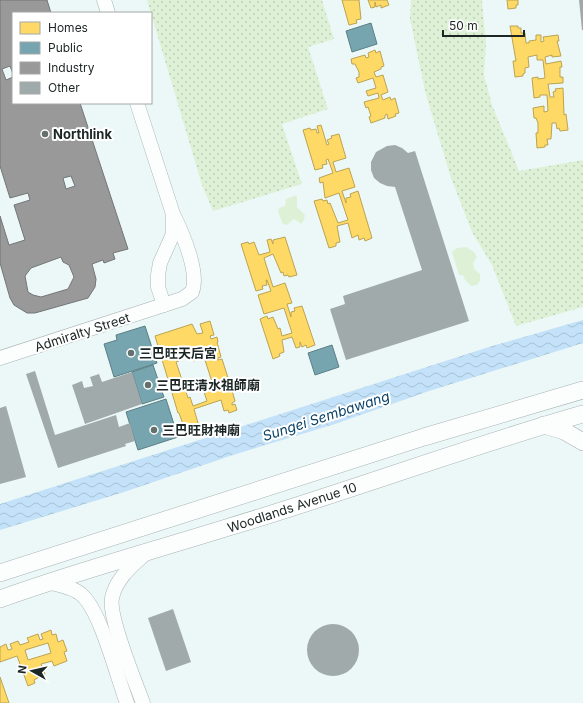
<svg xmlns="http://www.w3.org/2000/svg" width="583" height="703" viewBox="0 0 583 703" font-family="Inter,'Noto Sans SC',sans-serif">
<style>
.grass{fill:url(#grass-dots)}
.park{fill:#def1d7}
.water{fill:url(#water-waves)}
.homes{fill:#ffd966;stroke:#bba352;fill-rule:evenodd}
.public{fill:#76a5af;stroke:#5b7f86}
.industry{fill:#999;stroke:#737676;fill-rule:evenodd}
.building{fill:#a0aaab}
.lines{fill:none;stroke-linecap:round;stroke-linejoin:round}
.minor-casing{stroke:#a9b4b3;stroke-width:15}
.major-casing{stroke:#a9b4b3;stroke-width:18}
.minor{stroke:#fcfefe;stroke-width:14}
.major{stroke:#fcfefe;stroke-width:17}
.poi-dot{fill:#64706e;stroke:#fff;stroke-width:1.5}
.labels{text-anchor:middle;stroke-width:4;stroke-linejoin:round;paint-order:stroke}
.poi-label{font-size:13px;font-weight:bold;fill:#1b2625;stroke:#fff;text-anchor:start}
.street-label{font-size:13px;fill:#1b2625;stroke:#fff}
.water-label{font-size:14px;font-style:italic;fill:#0b4369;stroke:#fff}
</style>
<defs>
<pattern id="grass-dots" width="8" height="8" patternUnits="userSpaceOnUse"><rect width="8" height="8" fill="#def1d7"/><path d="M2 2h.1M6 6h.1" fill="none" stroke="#beceb8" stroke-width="1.8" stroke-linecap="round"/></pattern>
<pattern id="water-waves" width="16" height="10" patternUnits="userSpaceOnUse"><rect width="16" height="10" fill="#c3e1f8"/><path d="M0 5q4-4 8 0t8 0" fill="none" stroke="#a7c1d4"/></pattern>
</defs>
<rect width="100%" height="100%" fill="#ecf8f7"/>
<g class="grass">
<path d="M147 0H322L334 39 308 47 328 109 282 124 302 184 213 211 202 185Z"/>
<path d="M411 0H482L486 44 484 75 492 105 519 171 583 160V307L516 326 492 265 472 232 451 178 426 95 410 19Z"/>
</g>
<g class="park">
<path d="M297 195V207L305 215 304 220 301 224 294 219 287 225 283 224 278 212 279 208 285 206 286 199Z"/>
<path d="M466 247 474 252 477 257 473 263 474 269 480 274V281L477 285 471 286 465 280 463 275H459L452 252 457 248Z"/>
</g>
<path class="water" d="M583 320V343L429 391 335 424 233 455 124 492 0 530V504L489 347Z"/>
<g class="homes">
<path d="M342 0H359L361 19 356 20 357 23 349 25Z"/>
<path d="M368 0H387L389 5 381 8V5L376 7 375 2V7L371 8Z"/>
<path d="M507 0H518V5H516V8L508 9Z"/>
<path d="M510 26H518V28H521V33H525L526 43H529V41L536 40V35H541V42L544 41 543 37 558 35 559 41H557L561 56 552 57V55L545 57 546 64 561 61 562 67H560V77H563V83L548 84 550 97H554L553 92 556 91 555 89 563 88 564 115 566 114 568 130 560 131 559 128 557 129 556 123H552L551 139H547L548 145H545V147L537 148 536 133H538V123L536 118H534L533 108 544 106V112L548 111 547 95H540V97L534 98 532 78 538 77V79L545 78 543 60H537V55L528 57 529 67 525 68V73L523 74V76L515 77 513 61H516Z"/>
<path d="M375 50 376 53 380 51 384 66 381 67V69L374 72 376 77 383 75 388 92 381 95 383 100 390 97 391 100 395 98 399 113 395 114 396 116 388 119 387 114 385 115V118L371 123 369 117 371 116 368 107 366 108 364 102 379 98 378 93 368 96 366 91 376 88 373 78 358 83 356 78 359 77V72L355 64H352L351 59 365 55 366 58 369 57 368 53Z"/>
<path d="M321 125 327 145 329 144 327 140 332 138 331 136 339 134 346 158 333 162 336 172 349 168 355 187 342 191 346 203V198L351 197 350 194 358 191 372 238 365 241 364 238 359 240 358 235 352 238 348 223 337 226 340 242 336 243V246L329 248 314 201 322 199 323 201 327 200 328 204 330 203 338 223 348 220 339 193 325 198 323 182 320 183 319 178 333 173 328 159 326 160 327 164 322 165 323 168 315 170 303 130 310 128 311 130 316 129 317 133H319L317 126Z"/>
<path d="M285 237 297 275 289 277 288 275 284 276 283 272 281 273 273 254 264 258 273 287 285 283 292 303 287 304 291 317V312L295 311 294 308 302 306 315 345 307 348 306 345 302 347 300 342V347L296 348 292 337 282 340 284 352 279 354 280 356 273 359 260 319 267 316 268 319 273 317 278 329 280 328 282 336 292 333 284 308 264 314 258 295 271 291 267 280H266L267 285 262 286 263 289 256 291 241 244 248 242 249 244 254 242 259 255 270 252 267 240 271 239 273 244V240Z"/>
<path d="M210 321 214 335 210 336 211 339 217 337 218 342H217L221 357 218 358V360L222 359 230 384 226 385 227 388 231 387 235 401 232 403V405L235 404 237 410 229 413 228 410 224 411 221 400 194 409 198 423 184 427 179 413H178L155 336 192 324 197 334 203 333 200 324ZM188 346 193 361 204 357 214 388 204 392 207 401 193 406 190 397 188 398 176 362 179 361 175 350Z"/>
<path d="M51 630 52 635 56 634 58 642 63 640 67 651 64 652 67 661 54 666 52 661 41 664 45 674 34 680 35 683 28 686 17 656 0 662V647L6 644 8 650 12 649 10 644 18 641 20 645 29 642 27 638 38 634 40 640 43 639 41 634ZM48 643 51 653 28 660 25 650Z"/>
<path d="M0 677 9 703H0Z"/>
</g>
<g class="public">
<path d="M371 23 377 44 352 52 346 31Z"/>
<path d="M145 326 157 363 114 377 104 344 117 340 116 335Z"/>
<path d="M332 345 339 367 315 375 308 353Z"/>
<path d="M153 365 164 397 142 404 132 372Z"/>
<path d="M166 399 178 437 138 450 126 412Z"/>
</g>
<path class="industry" d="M0 0H47L51 13H13V74L10 66 2 69 6 80 13 77V103H80L128 249 113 253 115 259 104 263 103 260 92 264 96 279 95 287 88 298 35 313H27L14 305 10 298 0 263V216L9 245 25 240 14 205 30 200 28 193 10 198 0 166ZM71 176 75 186 66 189 63 178ZM61 257 63 262 69 265 74 277 68 289 41 297 33 295 28 292 25 276 31 268Z"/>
<g class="building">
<path d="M579 0H583V30H582Z"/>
<path d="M395 145 402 148 408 153 415 151 469 321 346 360 330 309 345 304 343 296 422 270 395 187 387 186 380 183 374 178 371 170V162L376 152 387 146Z"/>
<path d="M35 371 55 435 116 415 119 427 130 423 135 441 125 444 126 446 58 468 26 374Z"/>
<path d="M132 372 142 404 85 424 72 385 82 381 84 388 93 386 90 377 99 374 102 382Z"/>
<path d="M6 406 26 477 0 484V408Z"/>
<path d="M173 609 191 662 166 671 148 618Z"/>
<circle cx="333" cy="650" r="26"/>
</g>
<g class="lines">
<defs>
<g id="minor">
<path d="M104 0 108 13"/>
<path d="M164 305 158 287V275L160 263 173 234V217"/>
<path d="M0 358 182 299 192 292C200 273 182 232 173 214L137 103"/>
<path d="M47 582C58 585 73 587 82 595 101 612 117 677 127 703"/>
<path d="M143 703C135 681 108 617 112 598 116 578 133 565 147 552"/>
</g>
<g id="major">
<path d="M544 425 564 431 583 442"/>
<path d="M0 573 424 437 583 390"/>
<path d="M0 599C75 572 152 551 229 527 347 492 464 448 583 414"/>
</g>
</defs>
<use href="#minor" class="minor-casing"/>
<use href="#major" class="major-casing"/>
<use href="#minor" class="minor"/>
<use href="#major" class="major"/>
</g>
<g class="poi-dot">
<circle cx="45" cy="134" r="4"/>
<circle cx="131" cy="353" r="4"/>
<circle cx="148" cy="385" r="4"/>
<circle cx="154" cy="430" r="4"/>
</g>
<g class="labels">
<g class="poi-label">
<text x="53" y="139">Northlink</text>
<text x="139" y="358">三巴旺天后宮</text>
<text x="156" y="390">三巴旺清水祖師廟</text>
<text x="162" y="435">三巴旺財神廟</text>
</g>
<g class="street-label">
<text transform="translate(82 332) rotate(-18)" y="5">Admiralty Street</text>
<text transform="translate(292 507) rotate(-18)" y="5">Woodlands Avenue 10</text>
</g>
<g class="water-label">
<text transform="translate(326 416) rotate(-18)" y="5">Sungei Sembawang</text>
</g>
</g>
<rect x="12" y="12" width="140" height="92" fill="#ffffff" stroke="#a4a8a8"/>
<rect x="20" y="22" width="20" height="12" fill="#ffd966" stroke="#a4a8a8"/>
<text x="48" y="32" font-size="12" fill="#1b2625">Homes</text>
<rect x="20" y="42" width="20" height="12" fill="#76a5af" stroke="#a4a8a8"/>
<text x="48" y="52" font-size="12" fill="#1b2625">Public</text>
<rect x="20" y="62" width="20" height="12" fill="#999999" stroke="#a4a8a8"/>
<text x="48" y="72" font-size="12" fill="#1b2625">Industry</text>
<rect x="20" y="82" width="20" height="12" fill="#a0aaab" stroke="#a4a8a8"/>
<text x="48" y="92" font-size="12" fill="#1b2625">Other</text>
<g transform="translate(32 671) rotate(278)" stroke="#ffffff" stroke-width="3" paint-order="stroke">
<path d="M0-3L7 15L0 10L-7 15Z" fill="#1b2625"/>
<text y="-6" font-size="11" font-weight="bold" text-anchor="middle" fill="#1b2625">N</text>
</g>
<path d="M443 30v6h81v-6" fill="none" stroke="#1b2625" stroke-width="2"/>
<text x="449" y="30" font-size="12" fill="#1b2625" stroke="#ffffff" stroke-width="3" paint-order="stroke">50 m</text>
</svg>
